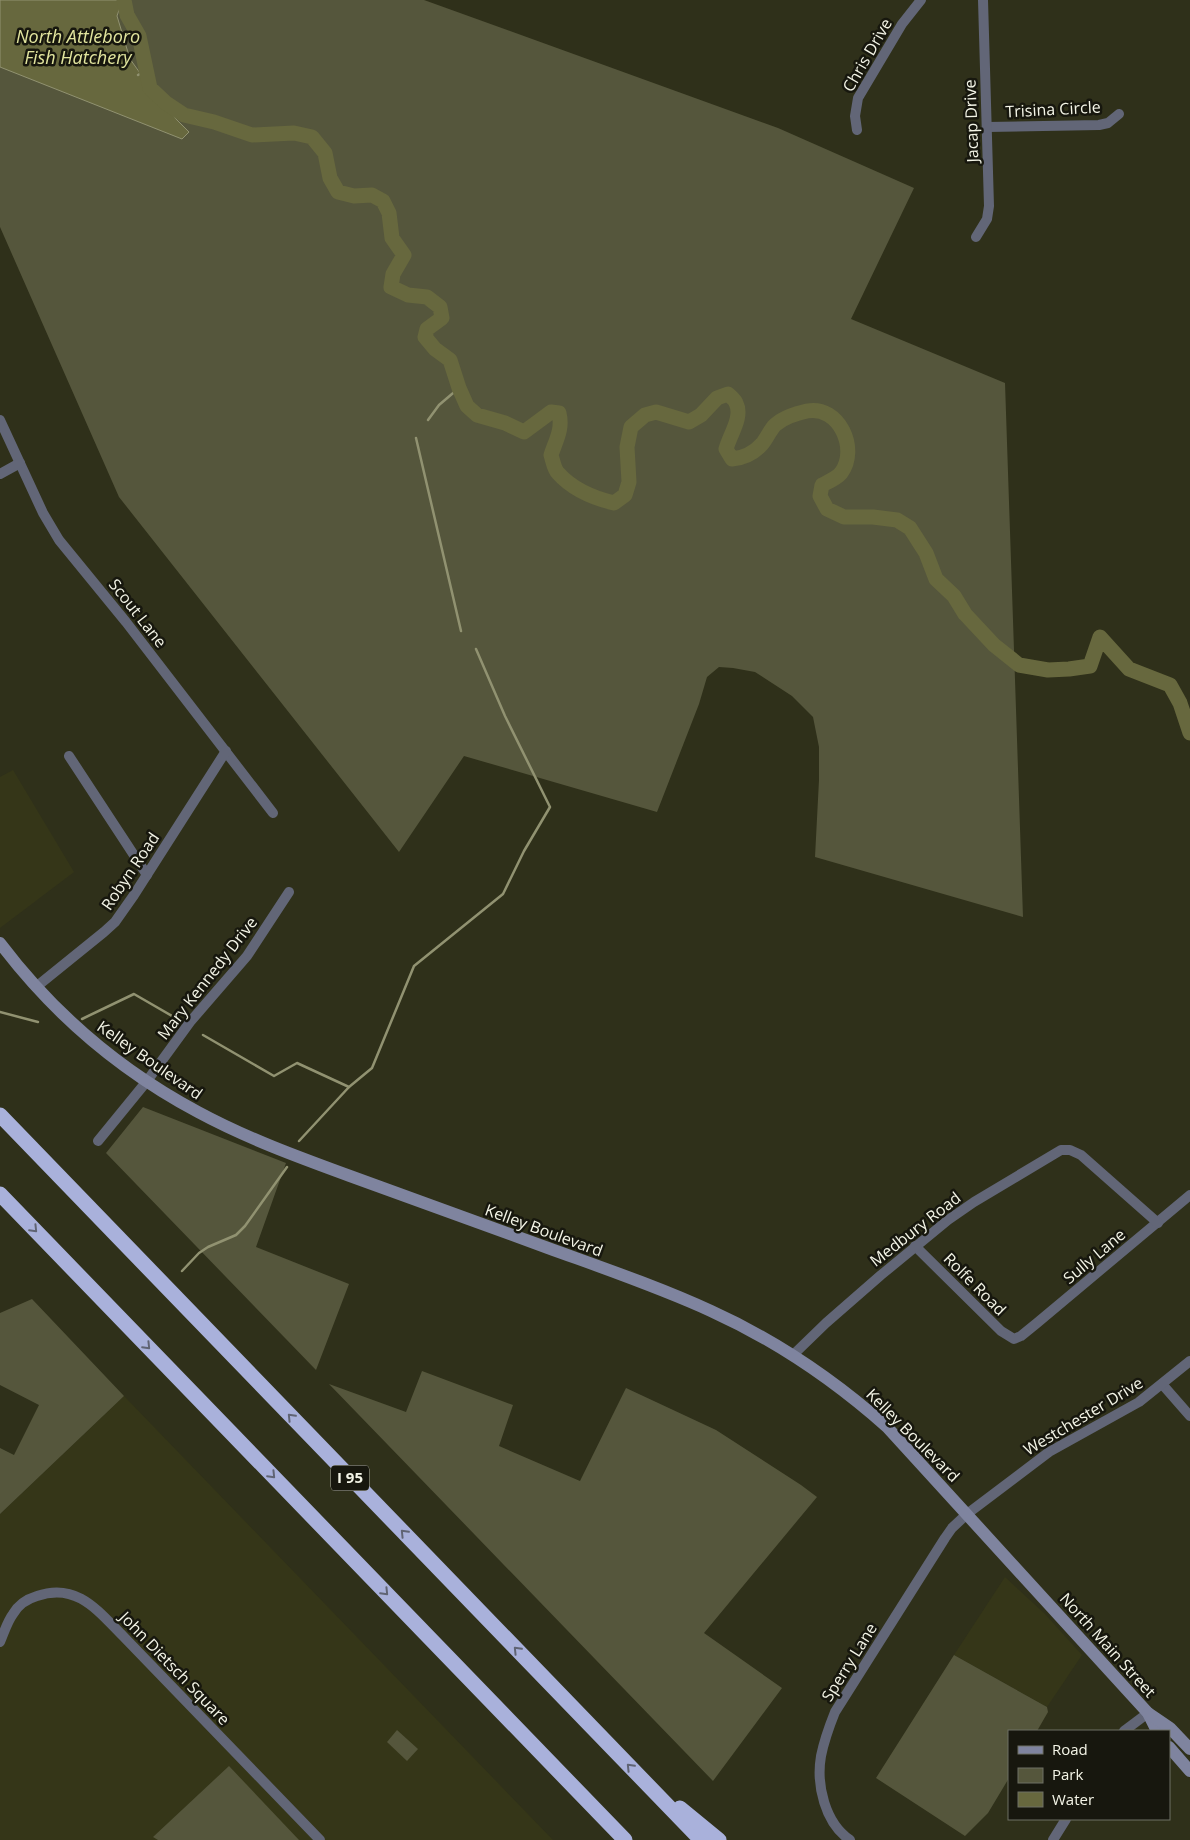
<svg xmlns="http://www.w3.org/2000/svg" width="1190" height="1840" viewBox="0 0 1190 1840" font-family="'Open Sans',sans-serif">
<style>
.built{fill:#353618}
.green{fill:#55563c}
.water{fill:#67683e;stroke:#919271}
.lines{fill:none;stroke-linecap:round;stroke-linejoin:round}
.stream{stroke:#919271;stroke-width:2.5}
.river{stroke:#67683e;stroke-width:15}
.street{stroke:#626677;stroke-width:10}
.secondary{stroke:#7f849f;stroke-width:12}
.highway{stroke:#a9b1db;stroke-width:15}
.oneway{stroke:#606474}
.labels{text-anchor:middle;stroke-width:5;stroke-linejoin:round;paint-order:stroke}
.shield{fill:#17170e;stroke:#b2b2a6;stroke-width:1}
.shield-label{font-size:15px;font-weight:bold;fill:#f4f5e7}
.street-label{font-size:16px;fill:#f4f5e7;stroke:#17170e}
.water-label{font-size:18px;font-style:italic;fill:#e2e59e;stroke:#17170e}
</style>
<rect width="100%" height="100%" fill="#2f301a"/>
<g class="built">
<path d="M13 770 74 872 0 928V777Z"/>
<path d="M124 1396 553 1840H0V1514Z"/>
<path d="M1005 1577 1045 1614 1082 1655 1047 1707 954 1655Z"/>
</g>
<g class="green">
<path d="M25 0H424L778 128 914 188 851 319 1005 383 1023 917 815 857 819 780V747L813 717 792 696 755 672 733 668 719 667 707 677 699 704 657 812 464 756 399 852 119 497 0 227V15Z"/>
<path d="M143 1107 286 1163 256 1247 349 1284 316 1370 106 1153Z"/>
<path d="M32 1299 124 1396 0 1514V1448L14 1455 39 1405 0 1385V1313Z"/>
<path d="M422 1371 513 1405 499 1446 580 1481 626 1388 716 1430 801 1485 817 1497 704 1633 782 1688 713 1781 329 1384 406 1412Z"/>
<path d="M954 1655 1047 1707 1048 1712 1037 1731H1009V1778L988 1813 965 1836 876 1778Z"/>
<path d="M397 1730 418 1749 407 1761 387 1742Z"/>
<path d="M229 1766 299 1840H158L153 1837Z"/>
</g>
<path class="water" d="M0 0H123L120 7 117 16 130 59 165 108 189 132 182 139 0 67Z"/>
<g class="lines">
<g class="stream">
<path d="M138 75 145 71"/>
<path d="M428 420 439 405 459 388"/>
<path d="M416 438 461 631"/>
<path d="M0 1012 38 1022"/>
<path d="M82 1019 134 994 179 1020"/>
<path d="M203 1035 274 1076 297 1063 349 1087 372 1068 414 966 503 894 524 851 550 807 505 716 476 649"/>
<path d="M299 1141 349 1087"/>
<path d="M182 1271 199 1253 208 1247 236 1235 245 1226 287 1167"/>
</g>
<path class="river" d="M124 0 127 15 139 36 150 88 166 103 184 115 214 122 252 135 294 133 312 137 325 153 330 178 338 192 354 196 372 195 383 201 389 213 392 238 404 255 393 274 391 287 408 295 427 297 440 307 442 318 427 329 425 337 435 349 450 360 459 388 467 406 477 415 505 423 524 432 551 412 559 413C563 429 556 440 551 455 553 461 554 469 558 473 573 490 593 498 614 503L625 495 629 482 627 447 631 427 645 415 656 412 689 422 701 415 717 398 728 394C730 396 735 400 736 403 743 417 730 434 726 449L732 459C744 458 754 453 762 444 767 438 770 430 775 425 784 417 795 414 807 411 839 405 859 449 841 473 837 478 828 482 822 485L820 496 827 509 844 517H873L897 520 910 528 926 553 936 579 954 596 965 614 994 645 1019 665 1048 670 1069 669 1090 666 1100 637 1129 669 1170 685 1180 703 1190 733"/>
<g class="street">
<path d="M987 127 1099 125 1108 123 1119 114"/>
<path d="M857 130 855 116 858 98 902 24 921 0"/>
<path d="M976 237 987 219 989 206 983 0"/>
<path d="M0 420 43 513 59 540 126 622 273 813"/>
<path d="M0 474 20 463"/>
<path d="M69 756 147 875"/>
<path d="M36 987 104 932 115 922 134 895 226 751"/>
<path d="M98 1141 147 1081 190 1022 247 956 289 892"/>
<path d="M915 1246 1001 1331 1014 1339 1021 1336 1037 1323 1190 1195"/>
<path d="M793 1355 826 1323 881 1275 948 1220 974 1202 1061 1150H1070L1081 1155 1158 1223"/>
<path d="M1162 1384 1190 1416"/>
<path d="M0 1642C4 1633 7 1622 13 1614 18 1605 27 1599 37 1596 77 1582 98 1611 123 1636L320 1840"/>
<path d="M1124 1731 1148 1713"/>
<path d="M850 1840C825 1823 816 1785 821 1756 824 1741 829 1727 835 1712L945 1538 952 1528 967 1514 1049 1452 1139 1402 1190 1361"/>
<path d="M1053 1840 1066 1819"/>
</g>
<g class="secondary">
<path d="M0 943C53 1013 121 1071 198 1112 246 1138 298 1157 350 1176 416 1200 482 1224 548 1248 603 1268 659 1287 711 1311 775 1340 834 1380 887 1427L1148 1713 1157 1731"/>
<path d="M1148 1713 1170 1728 1190 1749"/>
<path d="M1169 1747 1190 1771"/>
</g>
<g class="highway">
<path d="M0 1115 701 1840"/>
<path d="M0 1194 625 1840"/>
<path d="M680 1808 719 1840"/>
</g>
</g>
<defs><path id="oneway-chevron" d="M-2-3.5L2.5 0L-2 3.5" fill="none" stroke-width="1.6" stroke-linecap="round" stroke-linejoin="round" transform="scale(1.25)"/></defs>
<g class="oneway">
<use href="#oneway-chevron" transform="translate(34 1229) rotate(46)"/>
<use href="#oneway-chevron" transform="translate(147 1346) rotate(46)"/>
<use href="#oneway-chevron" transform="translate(291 1417) rotate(-134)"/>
<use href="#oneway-chevron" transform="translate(272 1475) rotate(46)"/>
<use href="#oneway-chevron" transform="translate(404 1533) rotate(-134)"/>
<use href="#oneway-chevron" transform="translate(385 1592) rotate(46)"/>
<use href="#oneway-chevron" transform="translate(517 1650) rotate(-134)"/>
<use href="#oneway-chevron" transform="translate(630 1767) rotate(-134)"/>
</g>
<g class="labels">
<rect class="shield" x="331" y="1465.5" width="38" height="25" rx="4"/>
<g class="shield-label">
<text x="350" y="1483">I 95</text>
</g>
<g class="street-label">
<text transform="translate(867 55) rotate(-60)" y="6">Chris Drive</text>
<text transform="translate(1053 109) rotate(-3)" y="6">Trisina Circle</text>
<text transform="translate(971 121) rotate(-92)" y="6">Jacap Drive</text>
<text transform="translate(138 613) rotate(52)" y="6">Scout Lane</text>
<text transform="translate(130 871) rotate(-56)" y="6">Robyn Road</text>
<text transform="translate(207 978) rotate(-52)" y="6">Mary Kennedy Drive</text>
<text transform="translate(150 1060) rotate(35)" y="6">Kelley Boulevard</text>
<text transform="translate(915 1229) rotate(-38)" y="6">Medbury Road</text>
<text transform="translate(544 1230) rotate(20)" y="6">Kelley Boulevard</text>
<text transform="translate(1094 1256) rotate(-40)" y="6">Sully Lane</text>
<text transform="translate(975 1284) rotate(45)" y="6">Rolfe Road</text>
<text transform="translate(1083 1416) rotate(-31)" y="6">Westchester Drive</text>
<text transform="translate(913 1435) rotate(45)" y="6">Kelley Boulevard</text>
<text transform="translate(1108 1645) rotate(48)" y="6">North Main Street</text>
<text transform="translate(849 1662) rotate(-58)" y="6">Sperry Lane</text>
<text transform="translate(175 1668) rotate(46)" y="6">John Dietsch Square</text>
</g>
<g class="water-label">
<text x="78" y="43">North Attleboro<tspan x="78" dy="21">Fish Hatchery</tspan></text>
</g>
</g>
<rect x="1008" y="1730" width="162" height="90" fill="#17170e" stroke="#6f7065"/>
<rect x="1018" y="1746" width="25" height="8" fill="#7f849f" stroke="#6f7065"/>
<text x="1052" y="1755" font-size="15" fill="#f4f5e7">Road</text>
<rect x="1018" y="1768" width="25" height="15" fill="#55563c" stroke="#6f7065"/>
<text x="1052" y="1780" font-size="15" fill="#f4f5e7">Park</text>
<rect x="1018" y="1792" width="25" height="15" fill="#67683e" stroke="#6f7065"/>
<text x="1052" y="1805" font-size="15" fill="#f4f5e7">Water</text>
</svg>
